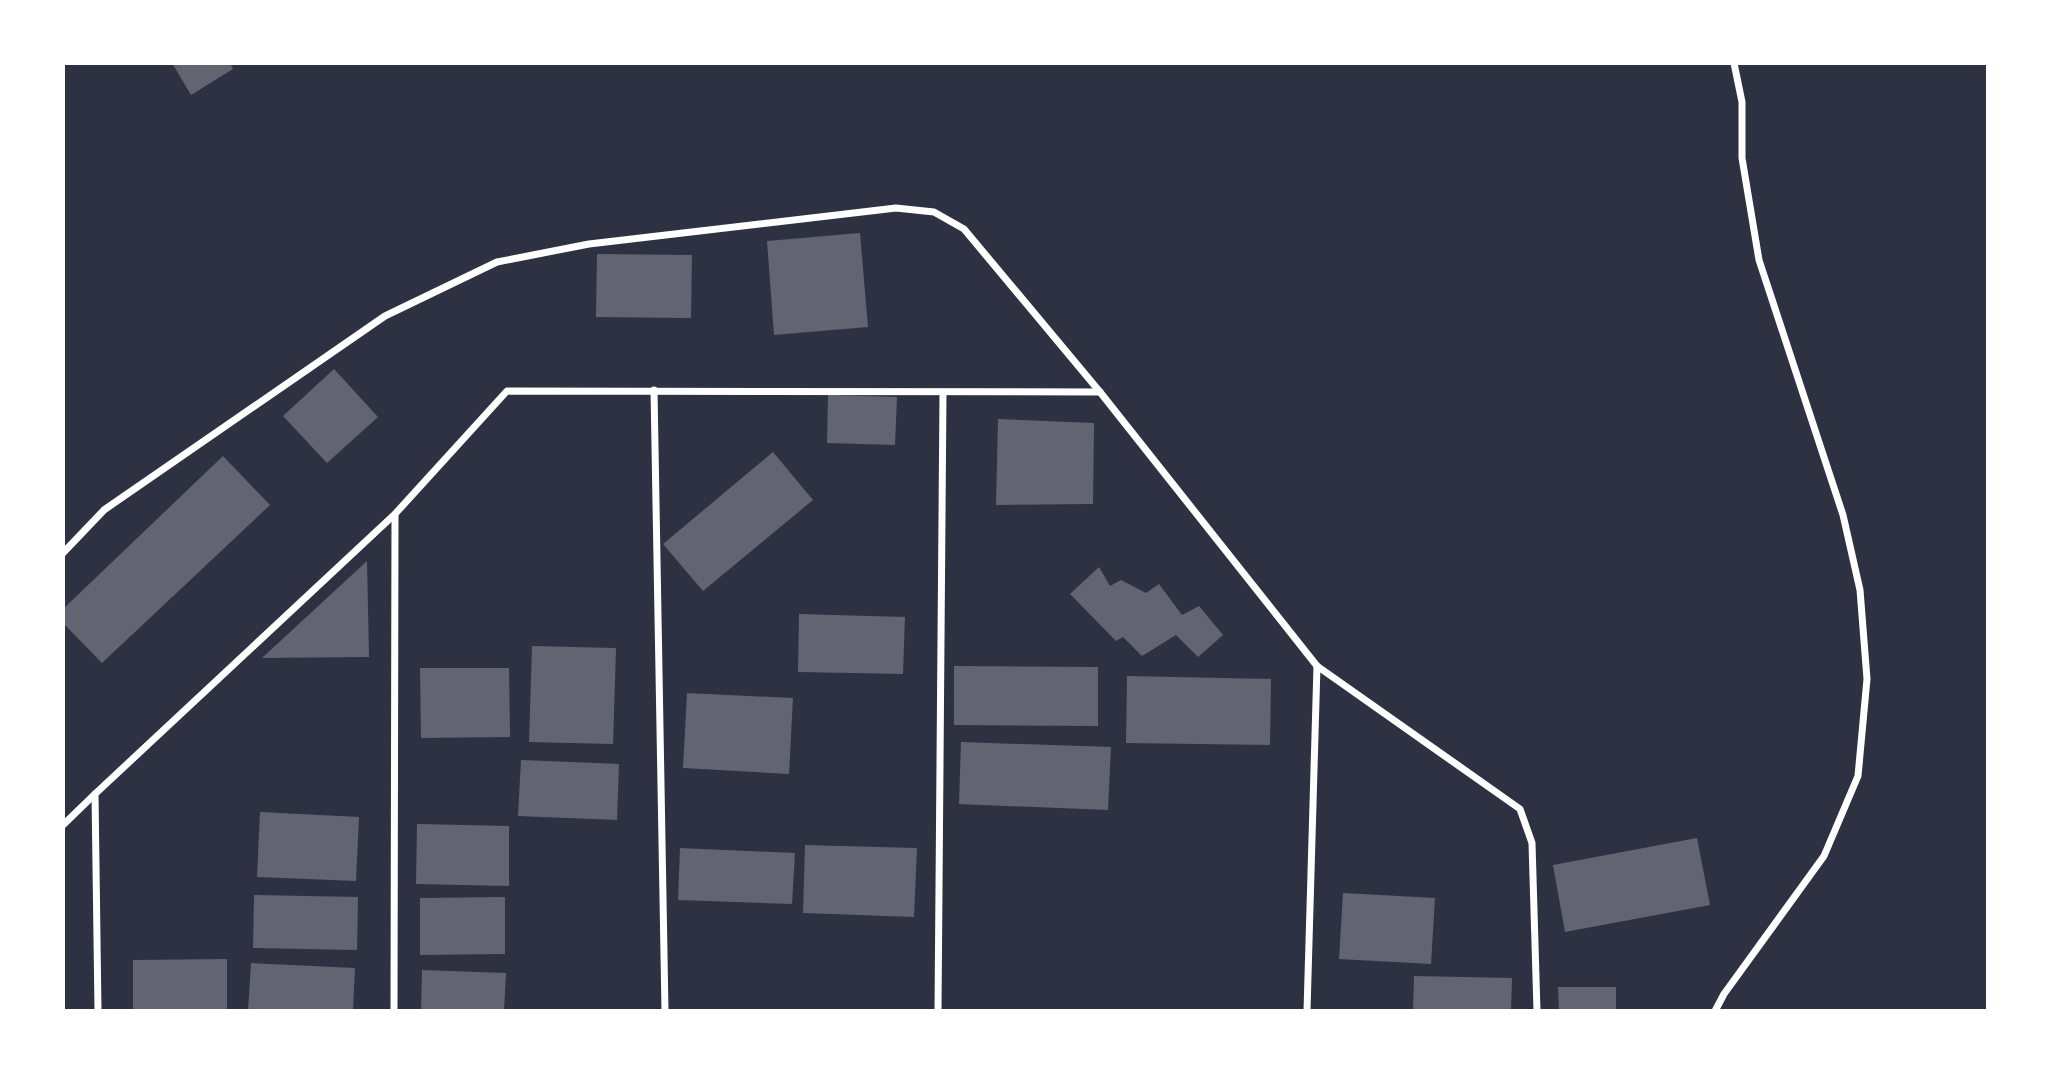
<svg xmlns="http://www.w3.org/2000/svg" width="2051" height="1074" viewBox="0 0 2051 1074" font-family="'Source Sans 3',sans-serif">
<style>
.building{fill:#626471}
.lines{fill:none;stroke-linecap:round;stroke-linejoin:round}
.minor{stroke:#fff;stroke-width:7}
</style>
<rect width="100%" height="100%" fill="#2d3142"/>
<g class="building">
<path d="M172 63H230L233 69 191 95Z"/>
<path d="M860 233 868 327 774 335 767 241Z"/>
<path d="M597 254 692 255 691 318 596 317Z"/>
<path d="M334 369 378 417 327 463 283 416Z"/>
<path d="M828 395 897 397 895 445 827 443Z"/>
<path d="M998 419 1094 423 1093 504 996 505Z"/>
<path d="M773 452 813 500 703 591 663 544Z"/>
<path d="M223 456 270 505 102 663 63 623V609Z"/>
<path d="M367 561 369 657 262 658Z"/>
<path d="M1099 567 1110 586 1121 580 1146 593 1159 584 1182 615 1199 606 1223 635 1198 657 1176 635 1142 656 1123 637 1116 641 1070 594Z"/>
<path d="M799 614 905 617 903 674 798 672Z"/>
<path d="M532 646 616 648 613 744 529 742Z"/>
<path d="M954 666 1098 667V726L954 725Z"/>
<path d="M420 668H509L510 737 421 738Z"/>
<path d="M1127 676 1271 679 1270 745 1126 743Z"/>
<path d="M687 693 793 698 789 774 683 768Z"/>
<path d="M961 742 1111 747 1108 810 959 804Z"/>
<path d="M521 760 619 764 617 820 518 816Z"/>
<path d="M260 812 359 817 356 881 257 877Z"/>
<path d="M417 824 509 826V886L416 884Z"/>
<path d="M1697 838 1710 905 1565 932 1553 865Z"/>
<path d="M805 845 917 848 914 917 803 913Z"/>
<path d="M680 848 795 853 792 904 678 900Z"/>
<path d="M1343 893 1435 898 1431 964 1339 959Z"/>
<path d="M254 895 358 897 357 950 253 948Z"/>
<path d="M505 897V954L420 955V898Z"/>
<path d="M227 959V1011H133V960Z"/>
<path d="M251 963 355 968 353 1011H248Z"/>
<path d="M422 970 506 973 504 1011H421Z"/>
<path d="M1414 976 1512 978 1511 1011H1413Z"/>
<path d="M1558 987H1616V1011H1559Z"/>
</g>
<g class="lines">
<g class="minor">
<path d="M654 390 665 1011"/>
<path d="M63 553 104 510 385 316 497 262 589 244 896 208 934 212 964 229 1100 392"/>
<path d="M1317 666 1520 809 1532 843 1537 1011"/>
<path d="M63 825 95 794"/>
<path d="M98 1011 95 794 395 514 507 391 1100 392 1317 666 1307 1011"/>
<path d="M394 1011 395 515"/>
<path d="M938 1011 943 393"/>
<path d="M1715 1011 1724 994 1824 856 1858 776 1867 679 1860 590 1843 515 1759 260 1742 158V102L1734 63"/>
</g>
</g>
<rect width="2051" height="1074" fill="none" stroke="#ffffff" stroke-width="130"/>
</svg>
